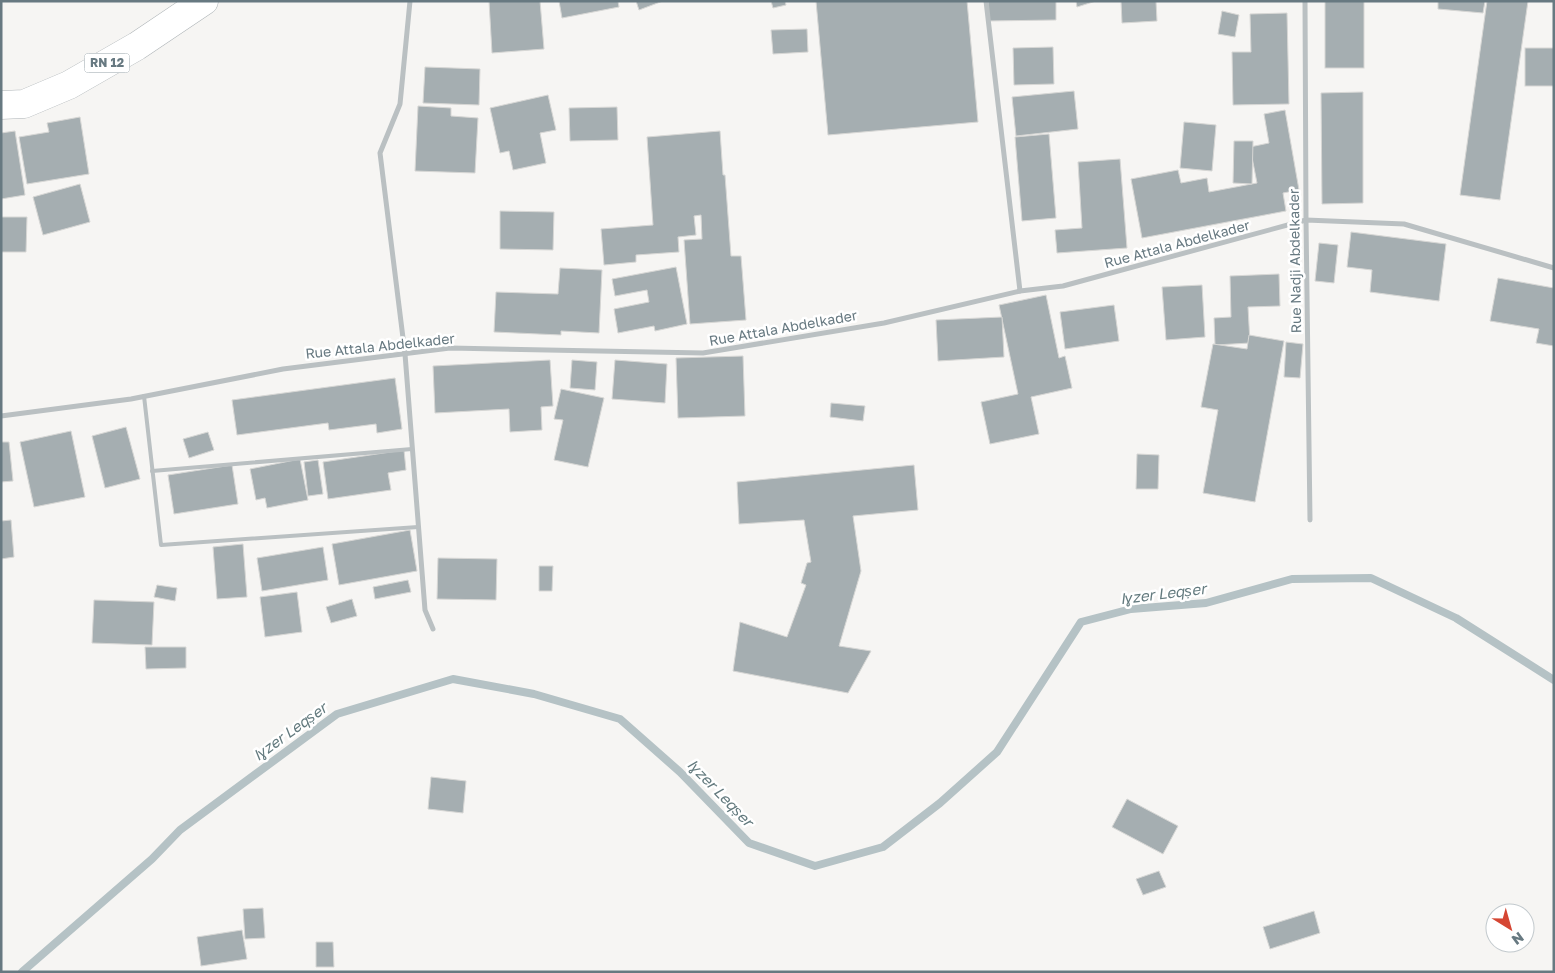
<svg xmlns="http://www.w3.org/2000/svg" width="1555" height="973" viewBox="0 0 1555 973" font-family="'Golos Text',sans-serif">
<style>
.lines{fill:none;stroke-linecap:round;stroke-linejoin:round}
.stream{stroke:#b5c2c5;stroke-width:8}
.building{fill:#a5aeb1;stroke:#d7d7d5}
.primary-casing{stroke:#aeb4b7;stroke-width:29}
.lane{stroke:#bac0c2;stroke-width:4}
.street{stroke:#bac0c2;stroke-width:5}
.primary{stroke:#fff;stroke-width:28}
.labels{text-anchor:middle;stroke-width:5;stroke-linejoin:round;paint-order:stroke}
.shield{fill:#fff;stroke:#95a1a7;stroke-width:1}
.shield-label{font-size:12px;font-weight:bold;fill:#677981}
.street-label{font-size:14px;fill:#677981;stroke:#fff}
.water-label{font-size:15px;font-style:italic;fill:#637a7e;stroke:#fff}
</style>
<rect width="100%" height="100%" fill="#f6f5f3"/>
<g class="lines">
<path class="stream" d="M22 972 152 859 180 830 337 714 453 679 534 694 620 719 680 772 749 843 815 866 883 847 940 803 997 752 1081 622 1131 609 1206 603 1292 579 1371 578 1456 618 1554 680"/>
</g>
<g class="building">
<path d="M489 1H540L544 49 492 53Z"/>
<path d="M559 1H618L619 7 562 18Z"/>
<path d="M636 1H663L639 10Z"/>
<path d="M771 1H785L786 5 773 8Z"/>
<path d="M816 1H967L978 122 828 135Z"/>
<path d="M988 1H1056V20L988 21Z"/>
<path d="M1076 1H1096L1077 7Z"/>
<path d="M1121 1H1156L1157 21 1122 23Z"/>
<rect x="1325" y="1" width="39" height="67"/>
<path d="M1438 1H1485L1483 13 1438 9Z"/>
<path d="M1487 1H1528L1500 200 1460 195Z"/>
<path d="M1222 11 1239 15 1235 37 1218 34Z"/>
<path d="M1287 13 1289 104 1233 105 1232 52H1251L1250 14Z"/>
<path d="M807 29 808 52 773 54 771 30Z"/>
<path d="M1053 47 1054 84 1014 85 1013 48Z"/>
<rect x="1525" y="48" width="29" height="38"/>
<path d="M425 67 480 69 479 105 423 103Z"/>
<path d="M1074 91 1078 129 1016 136 1012 97Z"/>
<path d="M1363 92V203L1322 204 1321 93Z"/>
<path d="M548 95 556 130 540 133 546 163 513 170 509 151 500 153 490 108Z"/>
<path d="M418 106 451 108V116L478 118 475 173 415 171Z"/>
<path d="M617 107 618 140 570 141 569 108Z"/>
<path d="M1285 110 1299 190 1283 193 1286 211 1142 238 1131 179 1178 170 1181 183 1207 178 1209 192 1257 183 1250 147 1269 143 1264 114Z"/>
<path d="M80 117 89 174 27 184 19 137 49 132 47 123Z"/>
<path d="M1184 122 1216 125 1212 171 1180 168Z"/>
<path d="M15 131 25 195 1 199V133Z"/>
<path d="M720 131 723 175H725L731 256H741L746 320 690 324 684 240 702 239 701 215 694 216 696 235 678 237 679 252 636 255V262L604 265 601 229 653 225 647 137Z"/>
<path d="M1049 134 1056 218 1022 221 1015 137Z"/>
<path d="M1234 141H1253L1252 184 1233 183Z"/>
<path d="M1120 159 1127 248 1057 253 1055 230 1082 228 1078 162Z"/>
<path d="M80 184 90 222 43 235 33 197Z"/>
<path d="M500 211 554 212 553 250 500 249Z"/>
<path d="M1 217H27L26 252H1Z"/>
<path d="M1351 232 1446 244 1439 301 1370 292 1372 270 1347 267Z"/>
<path d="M1319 243 1338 245 1334 283 1315 281Z"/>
<path d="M676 267 687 324 655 331 654 326 618 333 614 309 649 302 647 290 615 296 612 279Z"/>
<path d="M560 268 602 270 599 333 561 331V335L494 332 496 292 558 294Z"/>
<path d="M1279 274 1280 306 1248 307 1250 343 1215 345 1214 318 1231 317 1230 276Z"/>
<path d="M1498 278 1554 288V346L1536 343 1539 329 1490 321Z"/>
<path d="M1202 285 1205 337 1166 340 1162 287Z"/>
<path d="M1046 295 1059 358 1065 356 1072 388 1031 397 1039 434 990 444 981 402 1018 394 999 305Z"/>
<path d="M1114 305 1119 341 1065 349 1060 312Z"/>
<path d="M1002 317 1004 357 938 361 936 320Z"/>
<path d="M1249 335 1284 341 1255 502 1203 493 1218 410 1201 407 1213 344 1247 349Z"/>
<path d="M1286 342 1303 344 1300 378 1284 377Z"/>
<path d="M743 356 745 416 678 418 676 358Z"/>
<path d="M550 360 553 406 541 407 542 430 510 432 509 409 435 413 433 366Z"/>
<path d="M572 360 597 362 595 390 570 388Z"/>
<path d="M615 360 667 364 665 403 612 399Z"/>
<path d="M395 378 402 429 377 433 376 424 329 430 328 423 237 435 232 400Z"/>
<path d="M561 389 604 398 588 467 554 460 563 420 554 419Z"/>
<path d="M831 403 865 406 863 421 830 417Z"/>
<path d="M126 427 140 479 105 488 92 436Z"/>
<path d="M71 431 85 497 34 507 20 442Z"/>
<path d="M208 432 214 450 189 458 183 439Z"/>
<path d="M1 442H9L13 481 1 482Z"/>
<path d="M404 450 406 470 388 473 391 490 328 499 323 462Z"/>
<path d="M1137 454 1159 455 1158 489H1136Z"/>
<path d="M300 459 308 500 267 508 265 498 256 500 250 469Z"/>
<path d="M318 460 323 494 308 496 304 462Z"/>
<path d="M232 465 238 504 174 514 168 475Z"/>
<path d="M914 465 918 510 853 516 861 571 839 646 871 651 848 693 733 671 740 622 787 637 806 585 801 583 807 563 811 562 804 520 739 524 737 482Z"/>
<path d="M11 520 14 557 1 559V521Z"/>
<path d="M410 530 417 571 339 585 332 544Z"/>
<path d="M243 544 247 597 217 599 213 547Z"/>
<path d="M323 547 328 580 262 591 257 558Z"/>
<path d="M438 558 497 559 496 600 437 599Z"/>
<path d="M539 566H553L552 591H539Z"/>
<path d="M408 580 411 592 375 599 373 587Z"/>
<path d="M157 585 177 588 175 601 154 597Z"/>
<path d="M297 592 302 632 265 637 260 597Z"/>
<path d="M352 599 357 616 331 623 326 607Z"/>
<path d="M94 600 154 602 152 645 92 643Z"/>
<path d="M145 647H186V668L146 669Z"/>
<path d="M431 777 466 781 463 813 428 809Z"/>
<path d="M1127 799 1178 826 1163 854 1112 827Z"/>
<path d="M1159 871 1166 887 1143 895 1136 879Z"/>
<path d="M263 908 265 938 245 939 243 909Z"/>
<path d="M1314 911 1320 933 1270 949 1263 927Z"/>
<path d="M242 930 247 959 201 966 197 937Z"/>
<path d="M316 942H333L334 967H316Z"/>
</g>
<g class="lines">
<defs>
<path id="primary" d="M1 105 24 104 69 85 137 46 204 1"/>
</defs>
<use href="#primary" class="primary-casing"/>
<g class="lane">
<path d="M144 396 161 545 418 527"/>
<path d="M152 471 412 449"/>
</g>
<g class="street">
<path d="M410 1 400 104 380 153 405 354 425 610 433 629"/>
<path d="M986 1 1020 291"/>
<path d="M1305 1 1306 220 1310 520"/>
<path d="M1 416 131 399 283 369 450 348 703 353 884 323 1020 291 1063 286 1306 220 1404 224 1554 268"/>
</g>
<use href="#primary" class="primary"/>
</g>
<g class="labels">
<rect class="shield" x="84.5" y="53.5" width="45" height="19" rx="4"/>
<g class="shield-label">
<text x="107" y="67">RN 12</text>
</g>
<g class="street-label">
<text transform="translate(1177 244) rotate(-15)" y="5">Rue Attala Abdelkader</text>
<text transform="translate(1295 261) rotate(-91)" y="5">Rue Nadji Abdelkader</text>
<text transform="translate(783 328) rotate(-10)" y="5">Rue Attala Abdelkader</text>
<text transform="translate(380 346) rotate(-6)" y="5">Rue Attala Abdelkader</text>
</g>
<g class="water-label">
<text transform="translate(1163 594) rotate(-7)" y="5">Iɣzer Leqṣer</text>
<text transform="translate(290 732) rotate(-36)" y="5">Iɣzer Leqṣer</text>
<text transform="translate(720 793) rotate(46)" y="5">Iɣzer Leqṣer</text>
</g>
</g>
<rect width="1555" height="973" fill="none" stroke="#677981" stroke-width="5"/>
<g transform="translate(1510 928) rotate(143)"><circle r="24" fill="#ffffff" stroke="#c2c9cd"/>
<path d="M0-4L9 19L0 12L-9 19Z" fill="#d54633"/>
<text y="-8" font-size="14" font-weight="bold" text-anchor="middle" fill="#677981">N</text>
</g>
</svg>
